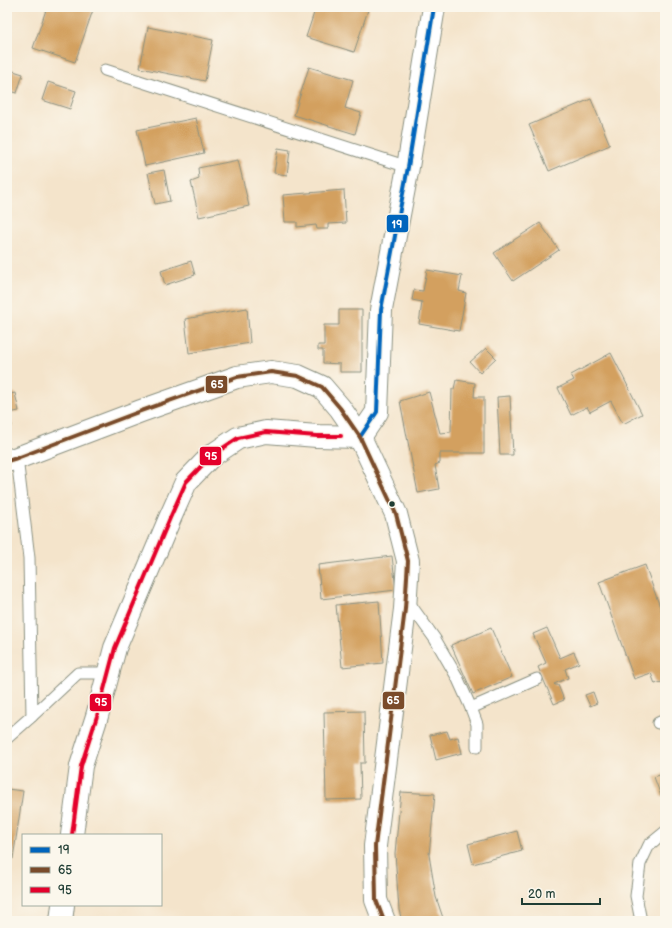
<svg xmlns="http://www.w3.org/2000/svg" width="672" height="928" viewBox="0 0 672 928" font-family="'Balsamiq Sans',sans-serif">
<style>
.building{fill:#d3a05e}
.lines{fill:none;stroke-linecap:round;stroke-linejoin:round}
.service-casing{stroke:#8a9080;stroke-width:13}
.minor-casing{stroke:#8a9080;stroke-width:24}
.tertiary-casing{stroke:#8a9080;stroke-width:24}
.service{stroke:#fff;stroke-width:11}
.minor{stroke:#fff;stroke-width:22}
.tertiary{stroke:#fff;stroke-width:22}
.bus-1-casing{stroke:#fbf7ec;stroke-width:7}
.bus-2-casing{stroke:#fbf7ec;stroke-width:7}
.bus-3-casing{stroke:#fbf7ec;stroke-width:7}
.bus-1{stroke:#0065bd;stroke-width:4}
.bus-2{stroke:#7a4b2a;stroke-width:4}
.bus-3{stroke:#e4002b;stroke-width:4}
.bus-dot{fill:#1f3d34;stroke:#fbf7ec;stroke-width:1.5}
.line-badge{stroke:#fbf7ec;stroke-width:1.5}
.badge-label{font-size:11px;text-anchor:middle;font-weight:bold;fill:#fff}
</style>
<rect width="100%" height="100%" fill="#fbf7ec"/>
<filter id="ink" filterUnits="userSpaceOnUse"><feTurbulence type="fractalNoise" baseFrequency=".025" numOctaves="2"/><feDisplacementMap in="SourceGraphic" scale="8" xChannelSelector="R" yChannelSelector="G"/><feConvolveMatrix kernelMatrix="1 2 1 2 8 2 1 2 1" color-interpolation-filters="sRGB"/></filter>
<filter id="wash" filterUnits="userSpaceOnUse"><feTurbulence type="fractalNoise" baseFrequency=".012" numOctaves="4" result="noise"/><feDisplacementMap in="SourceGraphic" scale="16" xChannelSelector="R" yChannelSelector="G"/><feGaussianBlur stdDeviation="0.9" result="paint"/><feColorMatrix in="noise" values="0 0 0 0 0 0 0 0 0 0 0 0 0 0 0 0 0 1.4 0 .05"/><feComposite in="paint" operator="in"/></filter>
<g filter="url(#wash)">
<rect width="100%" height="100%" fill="#f4e4cb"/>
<g id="blocks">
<g class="building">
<path d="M47 7H94L75 62 33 48Z"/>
<path d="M316 7H369L354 52 306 37Z"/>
<path d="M148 27 213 40 205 81 140 68Z"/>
<path d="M309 67 353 80 345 108 361 113 355 134 294 115Z"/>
<path d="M7 69 23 74 17 93 7 90Z"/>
<path d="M48 82 76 91 70 109 42 100Z"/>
<path d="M591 99 610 145 549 171 529 125Z"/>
<path d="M196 118 204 153 145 166 137 130Z"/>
<path d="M278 148 290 150 287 175 274 173Z"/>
<path d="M238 160 249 206 199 217 191 182 199 179 198 168Z"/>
<path d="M164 170 170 201 155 204 148 173Z"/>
<path d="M344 190 346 223 328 224V229H317L316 225 297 227V222H285L283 195Z"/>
<path d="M540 223 559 250 513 281 494 253Z"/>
<path d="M191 261 195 275 165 285 161 271Z"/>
<path d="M427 270 462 276 459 291 466 293 459 331 419 324 422 302 412 300 414 290 423 291Z"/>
<path d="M247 308 250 343 189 353 185 319Z"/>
<path d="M339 310H362V372H340V364L323 363V350H318V345H324V325H339Z"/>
<path d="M486 348 496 358 480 373 470 362Z"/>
<path d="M611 353 642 414 623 424 611 401 590 412 587 407 571 415 558 388 574 380 571 375Z"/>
<path d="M456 380 475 383 474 397H484V453H440V463L435 465 439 489 418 493 400 401 429 392 440 433 451 432 452 389H454Z"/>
<path d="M15 393 19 411 9 413 12 426 7 427V395Z"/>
<path d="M510 396 513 455H500L497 397Z"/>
<path d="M392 556 396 590 321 599 318 565Z"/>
<path d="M645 565 665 621V676H664L665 681 655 684 651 673 634 679 599 582Z"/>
<path d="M379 601 383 663 342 667 336 605Z"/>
<path d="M491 628 512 677 473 694 451 645Z"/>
<path d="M547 628 560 658 574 652 579 663 565 669 568 678 554 684 555 685H558L564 700 554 704 538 667 546 663 533 634Z"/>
<path d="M593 692 597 703 590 706 585 695Z"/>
<path d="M364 711 365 763H360L361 799 326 800 324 712Z"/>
<path d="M447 731 450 739 458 737 462 753 436 760 430 735Z"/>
<path d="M665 773V795L661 796 654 777Z"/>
<path d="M7 789 23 791 13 859 7 858Z"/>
<path d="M401 792 435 794 429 855 436 897 444 921H402L399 910 395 853Z"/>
<path d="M517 831 522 851 473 864 468 844Z"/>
</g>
</g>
</g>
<g filter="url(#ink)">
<use href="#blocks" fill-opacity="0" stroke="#8a9080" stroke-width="1"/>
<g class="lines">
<defs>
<g id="service">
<path d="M105 70 408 167"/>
<path d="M407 600 435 639 457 677 471 708 477 724V747"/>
<path d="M471 708 537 679"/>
<path d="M32 716 78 673H108"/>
<path d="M658 723 665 720"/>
<path d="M7 738 32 716 29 558 17 458"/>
<path d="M641 921 636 896 640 864 649 845 665 832"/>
</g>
<path id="minor" d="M7 461 17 458 141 411 237 377 271 372 298 376 322 387 340 408 360 437 396 514 408 561 405 609 375 846 376 900 384 921"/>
<g id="tertiary">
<path d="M72 835 81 766 97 716 115 648 170 518 186 482 211 456 238 438 266 432 317 436 360 437 377 412 381 310 408 167 434 7"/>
<path d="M61 921 63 905"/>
</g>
</defs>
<use href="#service" class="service-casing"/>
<use href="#minor" class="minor-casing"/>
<use href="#tertiary" class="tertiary-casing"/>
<use href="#service" class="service"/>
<use href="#minor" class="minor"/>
<use href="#tertiary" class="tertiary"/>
<defs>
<path id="bus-1" d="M360 437 377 412 381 310 408 167 434 7"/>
<path id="bus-2" d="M7 461 17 458 141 411 237 377 271 372 298 376 322 387 340 408 360 437 396 514 408 561 405 609 375 846 376 900 384 921"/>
<path id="bus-3" d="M72 835 81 766 97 716 115 648 170 518 186 482 211 456 238 438 266 432 317 436H341"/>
</defs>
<use href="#bus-1" class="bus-1-casing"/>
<use href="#bus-2" class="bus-2-casing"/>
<use href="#bus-3" class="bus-3-casing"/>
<use href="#bus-1" class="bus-1"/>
<use href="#bus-2" class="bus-2"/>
<use href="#bus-3" class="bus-3"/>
</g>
</g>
<circle class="bus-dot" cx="392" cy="504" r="3.5"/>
<g class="line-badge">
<rect x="386" y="214" width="23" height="19" rx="4" fill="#0065bd"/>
<rect x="205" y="375" width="23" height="19" rx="4" fill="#7a4b2a"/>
<rect x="199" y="446" width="23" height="20" rx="4" fill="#e4002b"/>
<rect x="382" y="691" width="23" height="19" rx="4" fill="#7a4b2a"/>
<rect x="89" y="693" width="23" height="19" rx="4" fill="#e4002b"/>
</g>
<g class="badge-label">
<text x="397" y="228">19</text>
<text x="217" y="388">65</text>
<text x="211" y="460">95</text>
<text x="393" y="704">65</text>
<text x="101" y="706">95</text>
</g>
<rect width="672" height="928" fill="none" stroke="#fbf7ec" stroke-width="24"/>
<rect x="22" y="834" width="140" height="72" fill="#fbf7ec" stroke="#a3ada2"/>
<rect x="30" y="847" width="20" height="6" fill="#0065bd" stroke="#a3ada2"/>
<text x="58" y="854" font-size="12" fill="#1f3d34">19</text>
<rect x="30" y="867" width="20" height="6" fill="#7a4b2a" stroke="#a3ada2"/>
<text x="58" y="874" font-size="12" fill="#1f3d34">65</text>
<rect x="30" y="887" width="20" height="6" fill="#e4002b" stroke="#a3ada2"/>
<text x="58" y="894" font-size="12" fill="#1f3d34">95</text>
<path d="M522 898v6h78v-6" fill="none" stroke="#1f3d34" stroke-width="2"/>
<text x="528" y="898" font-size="12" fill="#1f3d34" stroke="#fbf7ec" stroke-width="3" paint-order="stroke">20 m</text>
</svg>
